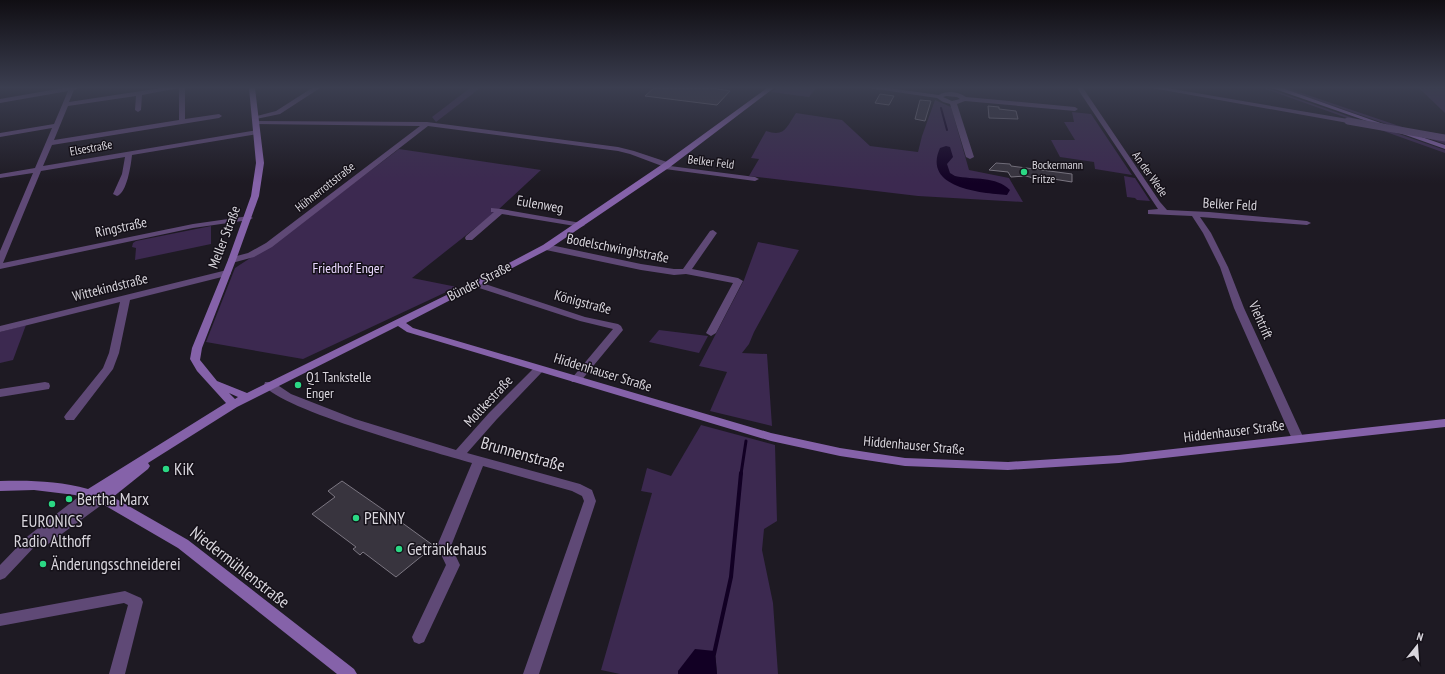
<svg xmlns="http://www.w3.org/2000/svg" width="1445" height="674" viewBox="0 0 1445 674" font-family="'PT Sans Narrow',sans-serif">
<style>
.green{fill:#3c2950}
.water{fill:#120024}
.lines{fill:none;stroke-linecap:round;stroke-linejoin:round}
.stream-far2{stroke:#120024;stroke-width:2}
.stream-far1{stroke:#120024;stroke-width:3}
.stream{stroke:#120024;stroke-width:4}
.building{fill:#38343e;stroke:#7c7782}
.street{fill:#5f4976;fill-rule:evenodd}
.secondary{fill:#8562a9;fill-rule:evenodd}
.street-bridge{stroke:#5f4976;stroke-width:7}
.poi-dot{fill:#2bd884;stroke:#151119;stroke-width:1.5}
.labels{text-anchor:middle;stroke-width:3;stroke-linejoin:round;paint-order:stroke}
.far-street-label{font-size:12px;fill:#d9d6dd;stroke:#151119}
.far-poi-label{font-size:12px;fill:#d9d6dd;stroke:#151119;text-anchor:start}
.street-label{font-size:14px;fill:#d9d6dd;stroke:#151119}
.park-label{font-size:14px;fill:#ead8ff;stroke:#151119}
.poi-label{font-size:14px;fill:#d9d6dd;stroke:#151119;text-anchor:start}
.near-street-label{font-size:17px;fill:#d9d6dd;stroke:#151119}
.near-poi-label{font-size:17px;fill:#d9d6dd;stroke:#151119;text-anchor:start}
</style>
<rect width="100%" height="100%" fill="#1e1a23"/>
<g class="green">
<path d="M470 88H480L436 122 432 117Z"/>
<path d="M778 88H816L809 97 771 92Z"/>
<path d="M1263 88H1267L1445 150V153Z"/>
<path d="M1281 88H1287L1408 129 1445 135V144Z"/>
<path d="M1419 88 1445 89V113Z"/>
<path d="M935 100 951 107 969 170 1009 178 1023 202 918 196 749 176 759 159 751 158 766 131C785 137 786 128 796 113L842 120 870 146 918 152 922 136Z"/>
<path d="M1072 112 1091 114 1132 175 1095 169 1094 162 1060 157 1051 140H1075L1064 122H1074Z"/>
<path d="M399 149 541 170 498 210 412 278 457 287 303 359 206 342 235 268 288 233Z"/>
<path d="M1124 176 1135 178 1150 201 1137 200 1135 198 1127 197Z"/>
<path d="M211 226V244L135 260 136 248 132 247 133 243 136 241Z"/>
<path d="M758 242 799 250 754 332 749 344 742 353 767 354 772 426 710 411 727 372 699 366 744 280Z"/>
<path d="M26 325 13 360 0 363V332Z"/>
<path d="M659 330 708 336 699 353 649 342Z"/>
<path d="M701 425 775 445 777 521 764 529 762 550 773 603 778 674H717L715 651 678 671V674H620L601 670 652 493 641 491 647 468 671 476Z"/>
</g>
<g class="water">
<path d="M946 146 950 147 953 157 947 164 950 173 955 176C974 180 996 176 1010 190L1007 195C981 193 922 188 940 148Z"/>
<path d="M695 649 715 651 717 674H678V671Z"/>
</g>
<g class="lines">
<path class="stream-far2" d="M941 108 947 130"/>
<path class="stream-far1" d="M741 474 746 441"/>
<path class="stream" d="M714 654 731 577 741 473"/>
</g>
<g class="building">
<path d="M654 88H712L730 91 717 105 645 96Z"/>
<path d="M880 94 894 96 889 105 875 103Z"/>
<path d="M920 100 931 101 925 121 915 119Z"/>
<path d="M988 106 999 107V109L1016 111 1018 119 989 118Z"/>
<path d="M996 163 1010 164 1011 166 1072 174V182L1047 178 1044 181 1026 176 1011 177 1008 172 989 170Z"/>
<path d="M342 481 401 522 434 546 396 577 363 552 360 555 353 549 356 547 312 514 335 497 328 491Z"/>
</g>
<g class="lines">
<g class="street">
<path d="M63 88H78L74 90 69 102 161 88H179L142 95 141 110 138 112 135 110 136 96 68 106 54 140 179 120V88H185V119L219 114 222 116 219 118 52 145 43 166 257 130 260 132 257 134 132 155C131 165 127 193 117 196L113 194 122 174 125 157 41 171 3 263 193 224 249 216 253 218 249 220 193 228 0 269V251L33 173 0 178V174L35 168 52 128 0 137V133L54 124 68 91 0 103V99Z"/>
<path d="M312 88H320L280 114 256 119 253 117 276 111Z"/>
<path d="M869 88H888L939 95C947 90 958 92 966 97L1075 107 1078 109 1075 111 965 101 957 104 974 157 970 159 966 157 950 104 943 102 937 98ZM946 96 957 97 960 99 952 101 943 97Z"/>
<path d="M1077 88H1083L1160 202 1167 210 1209 212 1307 221 1311 223 1307 225 1200 217 1211 233 1228 267 1244 308 1304 439 1302 442 1298 443 1294 442 1292 439 1234 308 1220 267 1203 233 1192 216 1148 214V210L1158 209Z"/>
<path d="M1152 88H1167L1348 119 1351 121 1348 123Z"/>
<path d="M256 121 427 122 618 147 634 151 670 163V166L755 177 759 179 755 181 665 169H662V166L630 154 618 151 428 126 272 247 254 257 232 263 229 262 228 260 229 258 248 253 266 243 420 126 254 124 253 123Z"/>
<path d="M491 208 501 209 581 223 585 225 581 227 502 214 472 240H466L465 238 466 236 494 212H491Z"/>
<path d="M713 230 717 233 692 269 738 278 743 281 716 333 711 336 706 333 733 283 686 274 674 275 641 270 546 250 542 247 546 244 641 264 674 269H683L710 231Z"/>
<path d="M227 270 230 271 231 273 230 275 130 300 119 353 113 369 74 420H66L64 417 66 414 103 368 109 353 120 302 0 332V326Z"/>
<path d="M476 281 585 317 618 324 621 326 623 330 580 382H572L571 380 572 378 613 329 580 321 473 286 471 284 473 282Z"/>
<path d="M539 366 543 367 544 369 543 371 497 419 467 453 580 484 592 490 596 501 539 674H523L584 501 582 496 572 491 483 466 451 546 460 565 424 642 419 644 414 642 412 637 446 565 437 546 472 463C437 453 279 409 264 385L265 382H273L291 394 355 419 456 450 489 413 535 367Z"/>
<path d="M45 382 49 383 50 386 49 389 0 397V389Z"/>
<path d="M90 489 94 491 96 494 94 498 103 493 107 495 109 498 107 501 48 544 43 545 38 543 5 578 0 580V565L28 536 86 491Z"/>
<path d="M125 591 141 598 143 602 125 674H109L128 605 124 603 0 626V614Z"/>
</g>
<g class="secondary">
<path d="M249 88H255L264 163 259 196 236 260 202 348 200 360 217 381 247 393 473 282 543 245 664 163 767 88H774L670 167 549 249 406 323 413 328 771 433 840 448 905 458 1008 462 1119 455 1445 419V427L1119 463 1008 470 905 466 840 456 771 441 407 332 398 326 237 407 148 463 150 466 148 469 113 497 188 540 354 669 357 674H337L178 548 99 502 75 495 34 490 0 491V481C30 480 59 481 88 489L226 403 197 371 190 359 192 348 228 260 251 196 256 163ZM229 393 238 397 235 399Z"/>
<path d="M1272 88H1282L1386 125 1381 126Z"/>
<path d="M1400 131H1404L1445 145V149L1400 133Z"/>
</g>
<path class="street-bridge" d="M1348 121 1445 138"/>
</g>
<linearGradient id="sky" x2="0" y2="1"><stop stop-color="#100e13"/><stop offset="0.48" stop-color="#3b3e50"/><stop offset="1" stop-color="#3b3e50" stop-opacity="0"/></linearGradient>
<rect width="1445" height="183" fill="url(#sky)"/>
<g class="poi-dot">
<circle cx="1024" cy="172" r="4"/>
<circle cx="298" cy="385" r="4"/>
<circle cx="166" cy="469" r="4"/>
<circle cx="69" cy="499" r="4"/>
<circle cx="52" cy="504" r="4"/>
<circle cx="356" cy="518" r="4"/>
<circle cx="399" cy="549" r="4"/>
<circle cx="43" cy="564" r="4"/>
</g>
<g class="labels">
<g class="far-street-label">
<text transform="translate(91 148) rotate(-10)" y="4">Elsestraße</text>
<text transform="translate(711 162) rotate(7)" y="4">Belker Feld</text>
<text transform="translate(1150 174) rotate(55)" y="4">An der Wede</text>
<text transform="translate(325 187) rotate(-38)" y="4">Hühnerrottstraße</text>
</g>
<g class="far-poi-label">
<text x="1032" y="169">Bockermann<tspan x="1032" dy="14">Fritze</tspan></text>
</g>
<g class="street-label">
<text transform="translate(540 204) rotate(10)" y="5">Eulenweg</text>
<text transform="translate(1230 204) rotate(3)" y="5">Belker Feld</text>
<text transform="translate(121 227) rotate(-12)" y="5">Ringstraße</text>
<text transform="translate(224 237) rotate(-69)" y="5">Meller Straße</text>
<text transform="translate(618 248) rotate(11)" y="5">Bodelschwinghstraße</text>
<text transform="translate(479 281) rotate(-27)" y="5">Bünder Straße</text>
<text transform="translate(110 287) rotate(-14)" y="5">Wittekindstraße</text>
<text transform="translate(583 302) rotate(15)" y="5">Königstraße</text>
<text transform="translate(1261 320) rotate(66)" y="5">Viehtrift</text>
<text transform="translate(603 372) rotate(17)" y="5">Hiddenhauser Straße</text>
<text transform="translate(488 401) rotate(-47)" y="5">Moltkestraße</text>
<text transform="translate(1234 431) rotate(-7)" y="5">Hiddenhauser Straße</text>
<text transform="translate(914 445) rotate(5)" y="5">Hiddenhauser Straße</text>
</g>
<g class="park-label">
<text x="348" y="273">Friedhof Enger</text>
</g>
<g class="poi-label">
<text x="306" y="382">Q1 Tankstelle<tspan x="306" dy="16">Enger</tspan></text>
</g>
<g class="near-street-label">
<text transform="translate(523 454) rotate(16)" y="6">Brunnenstraße</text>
<text transform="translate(240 567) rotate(38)" y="6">Niedermühlenstraße</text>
</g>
<g class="near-poi-label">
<text x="174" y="475">KiK</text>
<text x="77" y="505">Bertha Marx</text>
<text x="364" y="524">PENNY</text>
<text x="52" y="527" text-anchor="middle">EURONICS<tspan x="52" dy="20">Radio Althoff</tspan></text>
<text x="407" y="555">Getränkehaus</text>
<text x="51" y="570">Änderungsschneiderei</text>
</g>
</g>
<g transform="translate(1417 646) rotate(17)" stroke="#151119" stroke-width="3" paint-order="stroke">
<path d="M0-3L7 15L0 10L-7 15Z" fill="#d9d6dd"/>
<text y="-6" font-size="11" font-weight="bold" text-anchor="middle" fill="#d9d6dd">N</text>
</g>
</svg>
